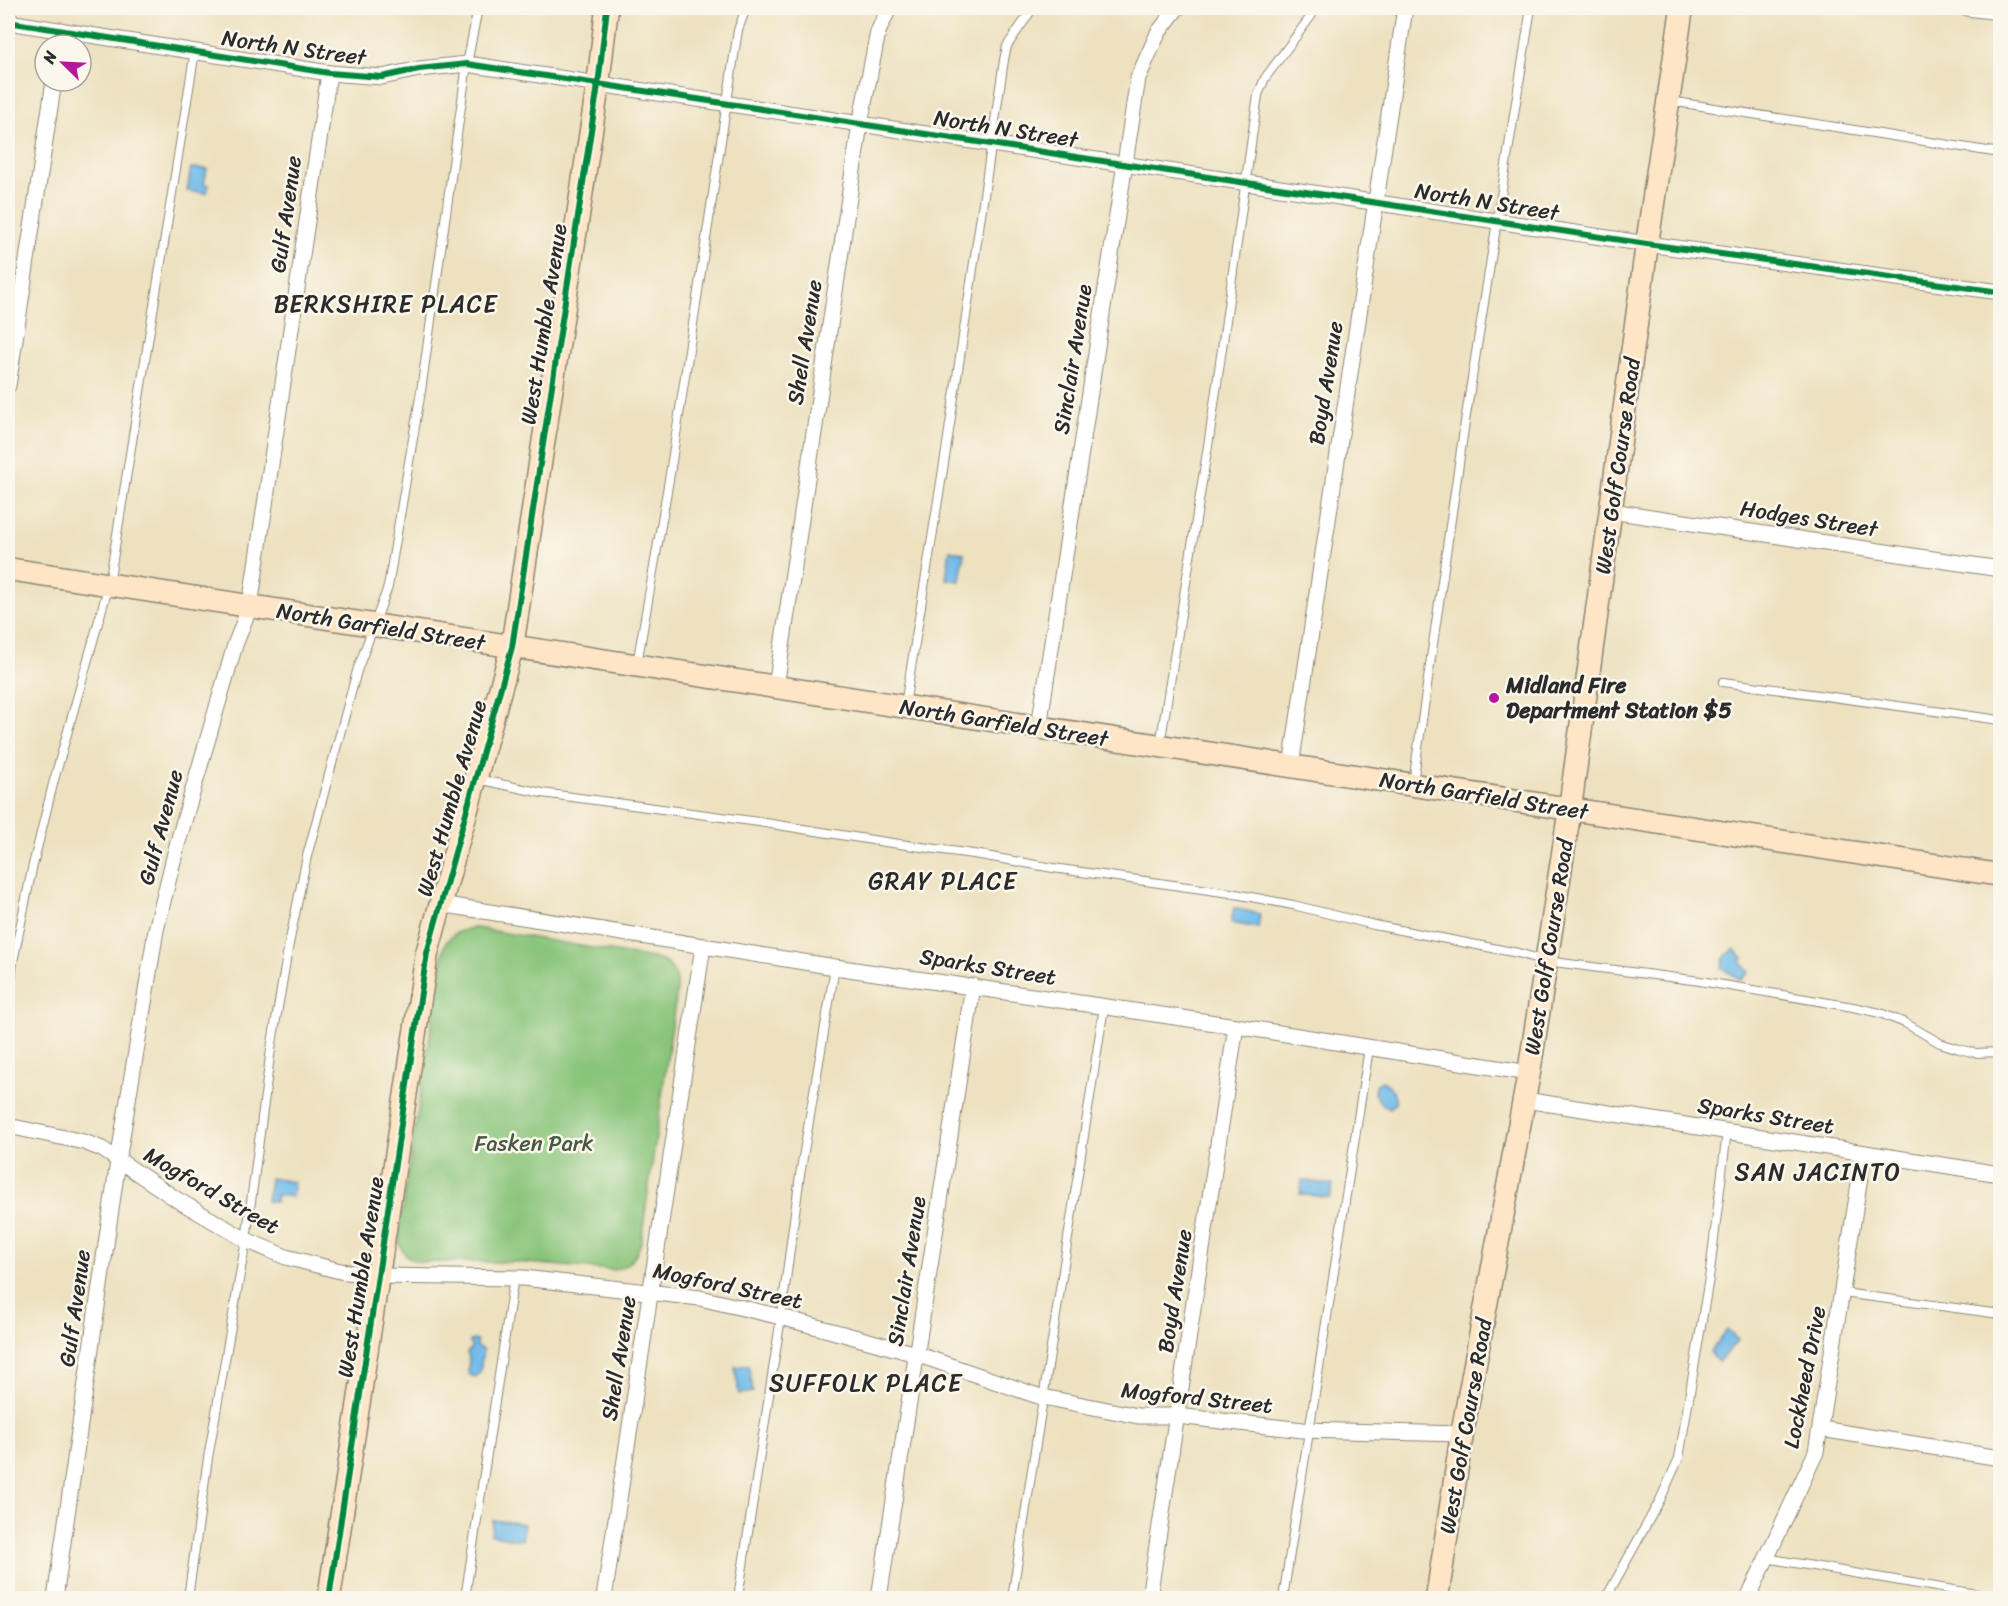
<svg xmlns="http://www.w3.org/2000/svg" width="2008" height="1606" viewBox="0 0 2008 1606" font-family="Sriracha,sans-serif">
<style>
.green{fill:#88c479;stroke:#5a7852;stroke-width:1.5}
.water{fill:#71bbea;stroke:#4e738a;stroke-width:1.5}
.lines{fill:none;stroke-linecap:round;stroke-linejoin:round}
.lane-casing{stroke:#8c8676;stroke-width:10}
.street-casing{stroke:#8c8676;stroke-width:17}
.secondary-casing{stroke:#8c8676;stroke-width:25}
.lane{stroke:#fff;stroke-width:8}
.street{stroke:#fff;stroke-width:15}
.secondary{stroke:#fde5c5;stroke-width:22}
.cycleway-casing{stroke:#fbf7ec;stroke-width:10}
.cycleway{stroke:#00873e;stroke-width:6}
.poi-dot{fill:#b5179e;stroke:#fbf7ec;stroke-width:2}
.labels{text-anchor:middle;stroke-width:5;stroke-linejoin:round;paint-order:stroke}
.street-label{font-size:22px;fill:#2b2b2b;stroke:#fbf7ec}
.poi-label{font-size:22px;font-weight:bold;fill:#2b2b2b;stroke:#fbf7ec;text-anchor:start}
.park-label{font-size:22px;fill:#475942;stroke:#fbf7ec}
.neighbourhood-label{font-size:24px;letter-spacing:1.5px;fill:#2b2b2b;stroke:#fbf7ec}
</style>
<rect width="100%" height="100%" fill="#fbf7ec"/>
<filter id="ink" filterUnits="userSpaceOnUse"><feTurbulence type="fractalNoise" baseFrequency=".0167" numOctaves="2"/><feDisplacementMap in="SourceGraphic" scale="12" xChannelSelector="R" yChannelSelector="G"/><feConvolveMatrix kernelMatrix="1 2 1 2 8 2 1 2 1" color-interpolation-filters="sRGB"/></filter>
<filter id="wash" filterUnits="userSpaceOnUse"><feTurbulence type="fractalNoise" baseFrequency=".008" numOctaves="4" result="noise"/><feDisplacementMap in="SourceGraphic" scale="24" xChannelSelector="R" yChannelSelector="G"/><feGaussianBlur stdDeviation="1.35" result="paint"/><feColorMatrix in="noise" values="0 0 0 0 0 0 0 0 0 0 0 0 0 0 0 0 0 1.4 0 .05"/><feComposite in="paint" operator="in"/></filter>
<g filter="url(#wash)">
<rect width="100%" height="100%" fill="#ede1c0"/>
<path class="green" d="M476 928 656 959C671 963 678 974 677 989L641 1242C636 1257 629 1267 613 1270L514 1262H421C402 1259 398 1246 399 1229L444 946C451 933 462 929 476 928Z"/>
<g class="water">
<path d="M191 168 207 169 204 184 209 185 207 193 187 191Z"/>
<path d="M950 550 964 553 960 581 946 579Z"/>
<path d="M1234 908 1260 914 1258 928 1231 923Z"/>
<path d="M1734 949 1743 958 1741 963 1749 972 1741 980 1722 968 1724 958Z"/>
<path d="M1382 1081C1390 1084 1397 1095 1395 1103L1390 1108 1382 1105 1374 1093 1375 1085Z"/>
<path d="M270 1178 294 1182 292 1197 276 1195 275 1202 267 1201Z"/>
<path d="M1302 1180 1333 1185 1330 1198 1300 1194Z"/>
<path d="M1727 1330 1738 1340 1718 1362 1710 1352Z"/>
<path d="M473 1340 477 1341V1347L481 1348 483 1350 480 1372 475 1377 470 1375 468 1372 469 1358 467 1353 471 1348 470 1341Z"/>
<path d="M749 1365 753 1392 739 1394 735 1367Z"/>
<path d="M493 1520 524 1524 522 1540 491 1535Z"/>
</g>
</g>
<g filter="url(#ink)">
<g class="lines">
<defs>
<g id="lane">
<path d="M1670 101 2000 153"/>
<path d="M637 664 670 474 738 30 746 8"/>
<path d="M1723 682 2000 720"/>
<path d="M905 705 946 451 1004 60 1007 46 1033 8"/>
<path d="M1160 745 1210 433 1258 95 1265 78 1317 8"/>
<path d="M477 779 542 793 759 822 885 842 980 855 1053 868 1230 893 1293 905 1374 925 1518 953 1546 961 1700 981 1853 1007 1880 1013 1905 1023 1940 1043 1959 1049 1976 1053 2000 1052"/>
<path d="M1413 783 1465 422 1531 8"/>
<path d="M8 1003 13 962 32 869 53 784 109 584 195 51"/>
<path d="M1843 1293 2000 1314"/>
<path d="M1766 1558 2000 1598"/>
<path d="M188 1598 208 1458 246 1240 271 1049 288 949 307 856 357 671 388 587 421 391 467 64 478 8"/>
<path d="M465 1598 514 1277"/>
<path d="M738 1598 781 1317 800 1175 835 967"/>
<path d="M1012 1598 1104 1007"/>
<path d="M1283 1598 1369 1048"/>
<path d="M1606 1598 1660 1500 1679 1458 1710 1272 1727 1131"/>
</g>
<g id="street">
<path d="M1967 8 2000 12"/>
<path d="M8 22 329 73 382 77 419 69 467 64 1647 244 2000 292"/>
<path d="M59 45 61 30"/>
<path d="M8 386 54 81"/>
<path d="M1611 511 2000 569"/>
<path d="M776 687 860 124 878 32 889 8"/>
<path d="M1039 727 1138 78 1158 33 1177 8"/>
<path d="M1291 766 1405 8"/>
<path d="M440 904 835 967 1236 1026 1529 1073"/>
<path d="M1525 1100 2000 1174"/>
<path d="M8 1126 84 1142 102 1149 176 1199 246 1240 286 1257 340 1271 378 1276 523 1278 700 1298 781 1317 916 1354 1038 1396 1138 1416H1177L1303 1430 1462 1434"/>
<path d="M1821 1429 2000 1458"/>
<path d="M55 1598 118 1161 156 930 177 845 235 645 250 606 329 73"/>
<path d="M604 1598 703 946"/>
<path d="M879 1598 973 986"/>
<path d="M1149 1598 1236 1026"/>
<path d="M1748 1598 1816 1452 1864 1153"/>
</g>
<g id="secondary">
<path d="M8 569 2000 875"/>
<path d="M329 1598 427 953 512 647 598 85 607 8"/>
<path d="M1437 1598 1462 1434 1529 1073 1570 808 1647 244 1682 8"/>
</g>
</defs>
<use href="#lane" class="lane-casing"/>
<use href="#street" class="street-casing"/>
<use href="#secondary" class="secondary-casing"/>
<use href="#lane" class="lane"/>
<use href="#street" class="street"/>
<use href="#secondary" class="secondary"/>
<defs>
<g id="cycleway">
<path d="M8 22 329 73 382 77 419 69 467 64 1647 244 2000 292"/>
<path d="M329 1598 427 953 512 647 598 85 607 8"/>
</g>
</defs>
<use href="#cycleway" class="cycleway-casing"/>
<use href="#cycleway" class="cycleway"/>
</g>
</g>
<circle class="poi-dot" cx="1494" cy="698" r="6"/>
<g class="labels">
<g class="street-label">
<text transform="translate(294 47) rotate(8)" y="8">North N Street</text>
<text transform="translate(1006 128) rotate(9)" y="8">North N Street</text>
<text transform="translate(1487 201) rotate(9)" y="8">North N Street</text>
<text transform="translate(285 214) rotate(-82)" y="8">Gulf Avenue</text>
<text transform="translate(543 324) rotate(-81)" y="8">West Humble Avenue</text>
<text transform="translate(804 342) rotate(-81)" y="8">Shell Avenue</text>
<text transform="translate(1072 359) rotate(-81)" y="8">Sinclair Avenue</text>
<text transform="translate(1325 383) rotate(-81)" y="8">Boyd Avenue</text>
<text transform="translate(1617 466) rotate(-82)" y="8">West Golf Course Road</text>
<text transform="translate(1809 518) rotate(9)" y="8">Hodges Street</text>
<text transform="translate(381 626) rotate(9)" y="8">North Garfield Street</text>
<text transform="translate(1004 722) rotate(9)" y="8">North Garfield Street</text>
<text transform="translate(1484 795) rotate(9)" y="8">North Garfield Street</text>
<text transform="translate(451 798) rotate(-74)" y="8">West Humble Avenue</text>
<text transform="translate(160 827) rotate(-75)" y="8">Gulf Avenue</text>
<text transform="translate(1548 947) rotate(-81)" y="8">West Golf Course Road</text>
<text transform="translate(988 966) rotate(9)" y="8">Sparks Street</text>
<text transform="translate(1766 1115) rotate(9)" y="8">Sparks Street</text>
<text transform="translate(212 1190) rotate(30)" y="8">Mogford Street</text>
<text transform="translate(906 1271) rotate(-81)" y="8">Sinclair Avenue</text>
<text transform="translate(360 1277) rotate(-81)" y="8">West Humble Avenue</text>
<text transform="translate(728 1285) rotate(12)" y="8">Mogford Street</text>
<text transform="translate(1174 1291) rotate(-81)" y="8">Boyd Avenue</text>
<text transform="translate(74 1308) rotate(-82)" y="8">Gulf Avenue</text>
<text transform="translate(618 1358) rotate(-81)" y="8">Shell Avenue</text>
<text transform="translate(1804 1377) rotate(-79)" y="8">Lockheed Drive</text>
<text transform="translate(1197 1397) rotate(6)" y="8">Mogford Street</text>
<text transform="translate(1465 1426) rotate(-80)" y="8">West Golf Course Road</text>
</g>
<g class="poi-label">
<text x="1506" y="693">Midland Fire<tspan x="1506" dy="25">Department Station $5</tspan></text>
</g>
<g class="park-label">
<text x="534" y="1151">Fasken Park</text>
</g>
<g class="neighbourhood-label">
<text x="386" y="312">BERKSHIRE PLACE</text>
<text x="943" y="889">GRAY PLACE</text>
<text x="1818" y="1180">SAN JACINTO</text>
<text x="866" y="1391">SUFFOLK PLACE</text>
</g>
</g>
<rect width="2008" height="1606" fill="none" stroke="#fbf7ec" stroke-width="30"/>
<g transform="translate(63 63) rotate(294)"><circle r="28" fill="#fbf7ec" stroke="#a8a59f" stroke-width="1.5"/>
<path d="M0-4.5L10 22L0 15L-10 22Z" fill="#b5179e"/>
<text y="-9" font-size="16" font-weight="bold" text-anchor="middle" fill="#2b2b2b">N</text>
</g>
</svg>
